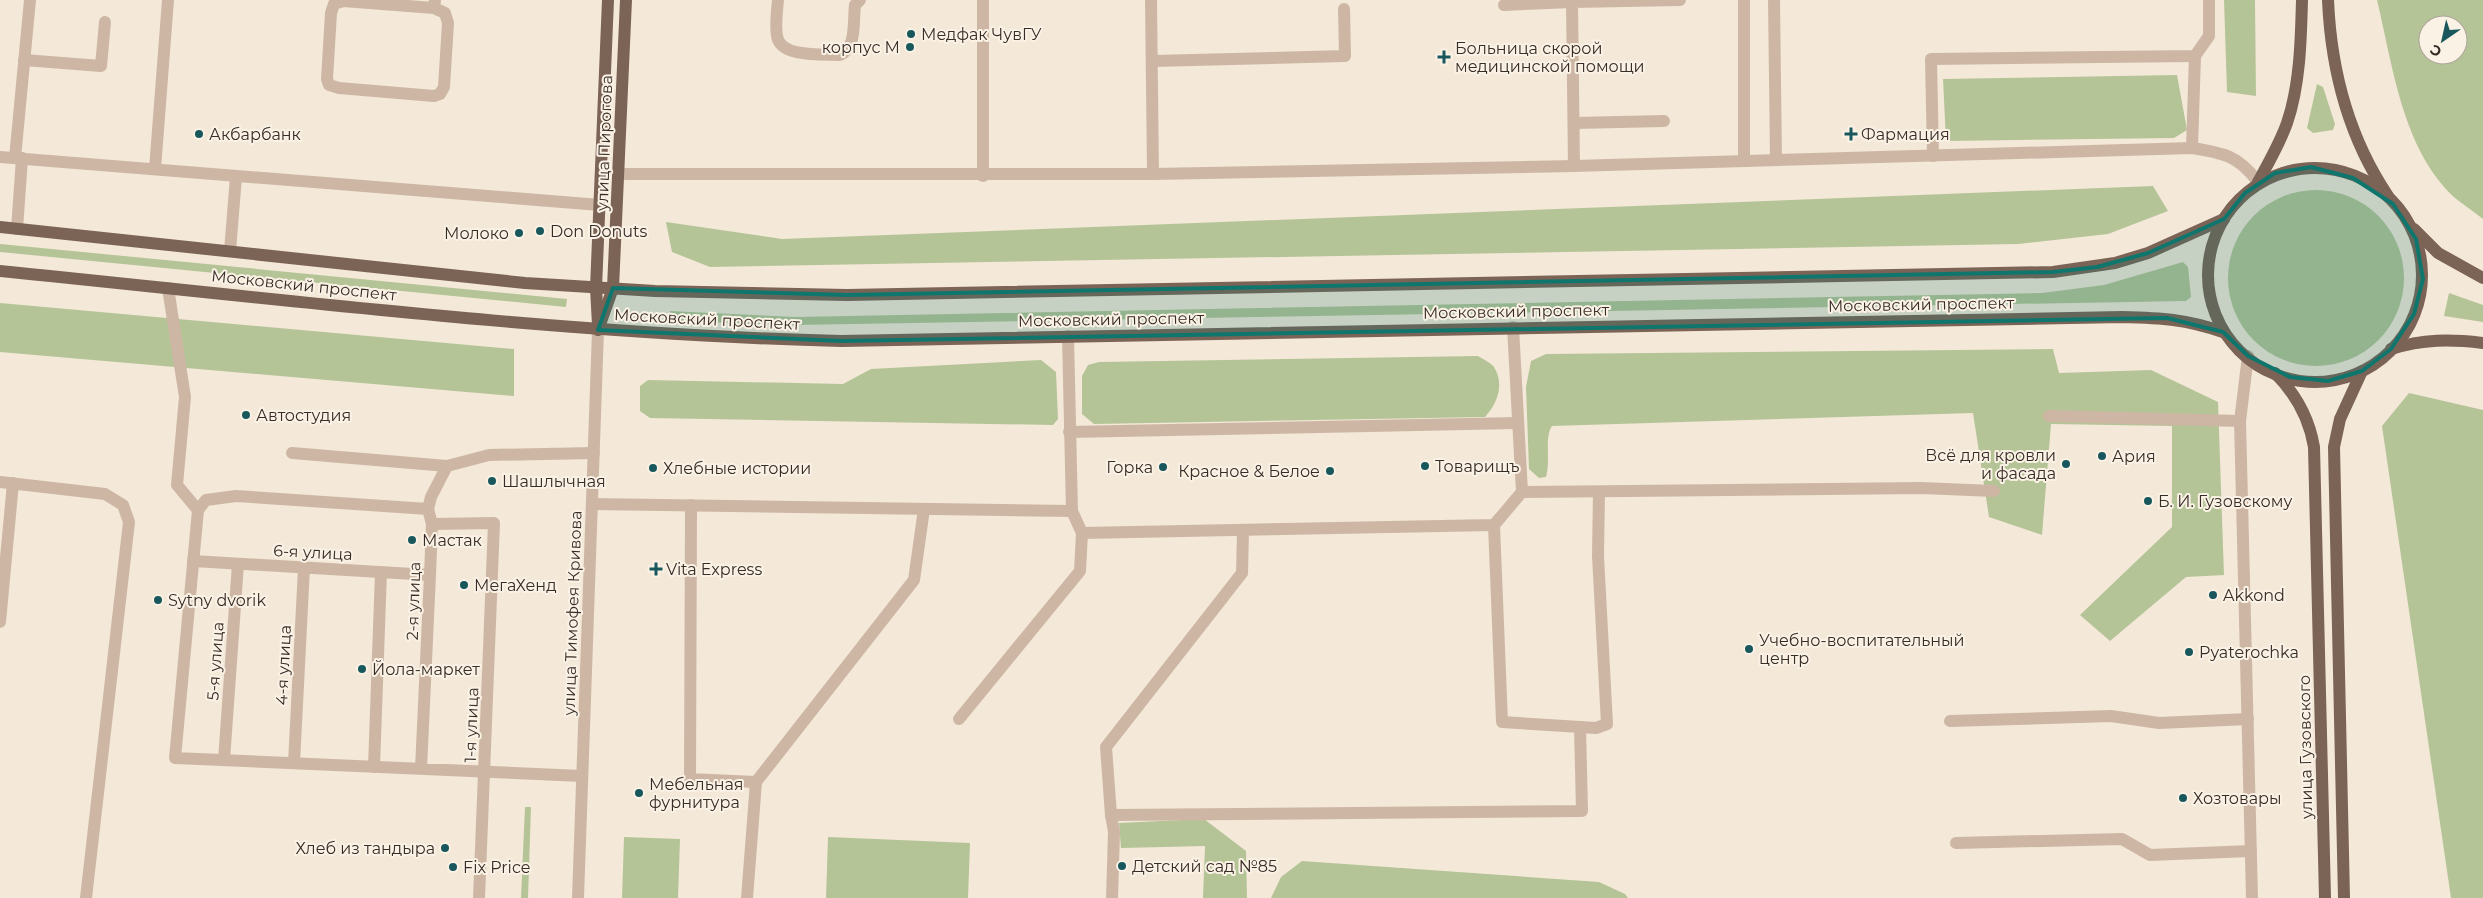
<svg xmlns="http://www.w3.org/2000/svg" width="2483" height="898" viewBox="0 0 2483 898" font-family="Montserrat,sans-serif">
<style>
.green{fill:#b5c497;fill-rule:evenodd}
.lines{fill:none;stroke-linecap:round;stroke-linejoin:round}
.minor{stroke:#cdb7a4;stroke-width:12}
.major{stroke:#7b6356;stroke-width:12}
.marked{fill:#0f766e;fill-opacity:0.2;stroke:#0f766e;stroke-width:4;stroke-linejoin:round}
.poi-dot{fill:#18585d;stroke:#fbf2e6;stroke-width:2}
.labels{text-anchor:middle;stroke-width:4;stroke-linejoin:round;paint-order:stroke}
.poi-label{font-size:16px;fill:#382c26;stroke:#fbf2e6;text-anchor:start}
.street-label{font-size:16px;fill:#382c26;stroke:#fbf2e6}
</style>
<rect width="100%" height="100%" fill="#f4e8d9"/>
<g class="green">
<path d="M2224 0H2255L2256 96 2227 92Z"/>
<path d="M2377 0H2483V219C2474 212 2464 205 2455 198 2402 149 2393 66 2377 0ZM2428 25H2458V55H2428Z"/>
<path d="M2177 75 2187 130 2174 138 1946 141 1943 79Z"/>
<path d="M2317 84 2323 87 2335 124 2333 130 2313 133 2307 128Z"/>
<path d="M2153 186 2168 211 2108 234 2018 244 710 267 672 252 666 222 782 239Z"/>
<circle cx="2316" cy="278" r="88"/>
<path d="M0 244 567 299 566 307 0 252Z"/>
<path d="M2183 262 2188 267 2191 297 2186 301 795 325 669 321 670 311 795 317 2042 293 2104 285Z"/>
<path d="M2449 293 2483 305V322L2444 316Z"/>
<path d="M0 303 514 349V396L0 352Z"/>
<path d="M2053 349 2059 373 2151 370 2218 402 2224 575 2186 577 2110 641 2080 615 2172 527V426L2051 424 2042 535 1989 517 1973 413 1552 426C1544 437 1551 460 1546 477L1539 478 1529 469 1526 387 1531 361 1546 354Z"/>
<path d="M1478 356C1483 359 1491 363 1494 367 1505 385 1497 404 1485 417L1094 424 1082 414V376L1088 365 1099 362Z"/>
<path d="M1041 360 1056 372 1058 419 1053 425 650 418 640 411V386L648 380 843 384 871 369Z"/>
<path d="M2409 393 2483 410V898H2451L2382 426Z"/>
<path d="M525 807H531L528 898H521Z"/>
<path d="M1204 819 1246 851 1247 898H1203L1205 846 1121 848 1119 823Z"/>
<path d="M624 837 680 839 678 898H622Z"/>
<path d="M828 837 970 843 968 898H826Z"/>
<path d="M1302 861 1599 882 1625 894 1628 898H1271L1281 877Z"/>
</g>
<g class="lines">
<g class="minor">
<path d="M778 0C777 11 775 25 777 36 780 58 823 54 840 55 857 48 853 21 855 5L860 0"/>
<path d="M983 0V176"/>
<path d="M1151 0 1153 174"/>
<path d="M1744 0V160"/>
<path d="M1774 0 1776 160"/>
<path d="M1504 5 1572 2"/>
<path d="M434 8 343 1 334 4 331 13 327 79 329 85 339 88 434 96 440 94 444 87 448 23 445 13 434 8 435 0"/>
<path d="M24 60 101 66 105 22"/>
<path d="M1153 61 1345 56 1344 9"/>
<path d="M1574 123 1664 121"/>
<path d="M2192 148 2195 56"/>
<path d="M1933 156 1931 59 2195 56 2209 36V0"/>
<path d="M0 157 600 205"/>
<path d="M15 158 30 0"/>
<path d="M1574 166 1572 2 1680 0"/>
<path d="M155 169 168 0"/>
<path d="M620 174H1153L1574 166 2192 148C2223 153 2238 155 2258 182"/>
<path d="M17 229 22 158"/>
<path d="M230 251 236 177"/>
<path d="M168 288 185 397 177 485 198 510"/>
<path d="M1068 336 1072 511 1082 533 1494 525 1522 492 1513 327"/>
<path d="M2248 356 2240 421 2252 898"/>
<path d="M2049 416 2240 421"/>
<path d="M1069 432 1517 423"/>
<path d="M292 453 447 466 489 455 594 453"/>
<path d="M0 482 105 494 123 505 129 522 86 898"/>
<path d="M1522 492 1921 488 1994 491"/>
<path d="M592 504 1072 511"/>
<path d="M691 505 690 779 756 782"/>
<path d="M428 509 431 497 447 466"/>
<path d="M432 524 494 523 479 898"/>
<path d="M1243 531 1242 573 1106 747 1111 815 1582 811 1580 727 1502 722 1494 525"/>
<path d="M193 561 430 575"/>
<path d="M0 622 13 483"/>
<path d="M959 719 1080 571 1082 533"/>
<path d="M1950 721 2111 716 2159 723 2248 719"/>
<path d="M1580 727 1596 728 1607 724 1598 556 1599 492"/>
<path d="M224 760 238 564"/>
<path d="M294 763 304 568"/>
<path d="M374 767 381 572"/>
<path d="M421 769 430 575 432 524 428 509 236 496 206 500 198 510 175 758 582 776"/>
<path d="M1111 815 1114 832 1112 898"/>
<path d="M1956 843 2122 839 2150 855 2251 851"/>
<path d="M578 898 598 330"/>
<path d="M747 898 756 782 914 580 924 509"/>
</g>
<g class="major">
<path d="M2328 0C2331 70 2349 138 2388 196"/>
<circle cx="2315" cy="275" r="107"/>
<path d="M2258 182C2269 162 2280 143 2287 123 2300 85 2301 40 2302 0"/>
<path d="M0 227 525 283 655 291 847 295 2053 272 2115 263 2148 253 2224 219"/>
<path d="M2414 229 2438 253 2483 278"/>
<path d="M0 271C280 299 560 334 841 341L2122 317C2162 318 2185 319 2223 332"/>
<path d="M598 325 596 288 608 0"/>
<path d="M598 330 613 288 626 0"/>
<path d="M2391 349C2423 339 2450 339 2483 343"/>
<path d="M2275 373C2296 394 2309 417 2314 447L2325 898"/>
<path d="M2344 898 2334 447 2340 419 2362 371"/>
</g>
</g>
<path class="marked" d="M2311 167 2353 178 2393 204 2416 239 2423 279 2414 314 2391 349 2362 371 2328 381 2290 377 2248 356 2223 332 2167 318 841 341 598 330 613 288 847 295 2053 272 2097 267 2148 253 2224 219 2245 193 2275 173Z"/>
<g class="poi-dot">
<circle cx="911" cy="34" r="5"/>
<circle cx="910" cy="47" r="5"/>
<path d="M1441.5 49.5h5v5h5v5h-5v5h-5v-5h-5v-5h5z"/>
<circle cx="199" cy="134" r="5"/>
<path d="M1848.5 126.5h5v5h5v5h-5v5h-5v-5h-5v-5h5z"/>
<circle cx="540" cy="231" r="5"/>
<circle cx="519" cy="233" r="5"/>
<circle cx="246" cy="415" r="5"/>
<circle cx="2102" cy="456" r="5"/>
<circle cx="2066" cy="464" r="5"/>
<circle cx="1425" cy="466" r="5"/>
<circle cx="1163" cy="467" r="5"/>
<circle cx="653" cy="468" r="5"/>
<circle cx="1330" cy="471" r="5"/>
<circle cx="492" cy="481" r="5"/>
<circle cx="2148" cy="501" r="5"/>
<circle cx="412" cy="540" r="5"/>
<path d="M653.5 561.5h5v5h5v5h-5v5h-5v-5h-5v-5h5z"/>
<circle cx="464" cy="585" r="5"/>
<circle cx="2213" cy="595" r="5"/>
<circle cx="158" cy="600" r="5"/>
<circle cx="1749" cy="649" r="5"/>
<circle cx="2189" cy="652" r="5"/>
<circle cx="362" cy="669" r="5"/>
<circle cx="639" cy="793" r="5"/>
<circle cx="2183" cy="798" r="5"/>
<circle cx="445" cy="848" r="5"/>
<circle cx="1122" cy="866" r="5"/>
<circle cx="453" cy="867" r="5"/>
</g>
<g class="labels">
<g class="poi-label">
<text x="921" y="40">Медфак ЧувГУ</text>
<text x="900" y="53" text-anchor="end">корпус М</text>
<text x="1455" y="54">Больница скорой<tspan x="1455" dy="18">медицинской помощи</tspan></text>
<text x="209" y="140">Акбарбанк</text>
<text x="1861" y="140">Фармация</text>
<text x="550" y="237">Don Donuts</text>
<text x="509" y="239" text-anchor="end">Молоко</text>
<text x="256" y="421">Автостудия</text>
<text x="2056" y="461" text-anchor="end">Всё для кровли<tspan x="2056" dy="18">и фасада</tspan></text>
<text x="2112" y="462">Ария</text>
<text x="1435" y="472">Товарищъ</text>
<text x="1153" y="473" text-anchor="end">Горка</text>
<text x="663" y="474">Хлебные истории</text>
<text x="1320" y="477" text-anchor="end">Красное &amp; Белое</text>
<text x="502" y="487">Шашлычная</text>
<text x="2158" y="507">Б. И. Гузовскому</text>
<text x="422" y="546">Мастак</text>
<text x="666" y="575">Vita Express</text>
<text x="474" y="591">МегаХенд</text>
<text x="2223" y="601">Akkond</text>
<text x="168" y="606">Sytny dvorik</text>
<text x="1759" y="646">Учебно-воспитательный<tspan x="1759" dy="18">центр</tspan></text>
<text x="2199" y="658">Pyaterochka</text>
<text x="372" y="675">Йола-маркет</text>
<text x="649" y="790">Мебельная<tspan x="649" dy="18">фурнитура</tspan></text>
<text x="2193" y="804">Хозтовары</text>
<text x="435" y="854" text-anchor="end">Хлеб из тандыра</text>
<text x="1132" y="872">Детский сад №85</text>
<text x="463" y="873">Fix Price</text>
</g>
<g class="street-label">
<text transform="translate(604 143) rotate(-88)" y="6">улица Пирогова</text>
<text transform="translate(304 285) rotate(6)" y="6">Московский проспект</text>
<text transform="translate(1921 304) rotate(-1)" y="6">Московский проспект</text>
<text transform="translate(1516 311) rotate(-1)" y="6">Московский проспект</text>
<text transform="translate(707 319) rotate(3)" y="6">Московский проспект</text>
<text transform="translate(1111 319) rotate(-1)" y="6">Московский проспект</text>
<text transform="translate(313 552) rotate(3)" y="6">6-я улица</text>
<text transform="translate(413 601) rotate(-88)" y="6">2-я улица</text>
<text transform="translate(572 613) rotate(-88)" y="6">улица Тимофея Кривова</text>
<text transform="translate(215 661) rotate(-86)" y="6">5-я улица</text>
<text transform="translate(283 665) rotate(-87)" y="6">4-я улица</text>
<text transform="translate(471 725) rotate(-88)" y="6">1-я улица</text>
<text transform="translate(2305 747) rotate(-91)" y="6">улица Гузовского</text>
</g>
</g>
<g transform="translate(2443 40) rotate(214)"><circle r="24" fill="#fbf2e6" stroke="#ada399"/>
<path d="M0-4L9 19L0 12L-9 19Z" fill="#18585d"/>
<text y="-8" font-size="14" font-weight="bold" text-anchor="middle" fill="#382c26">С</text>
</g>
</svg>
